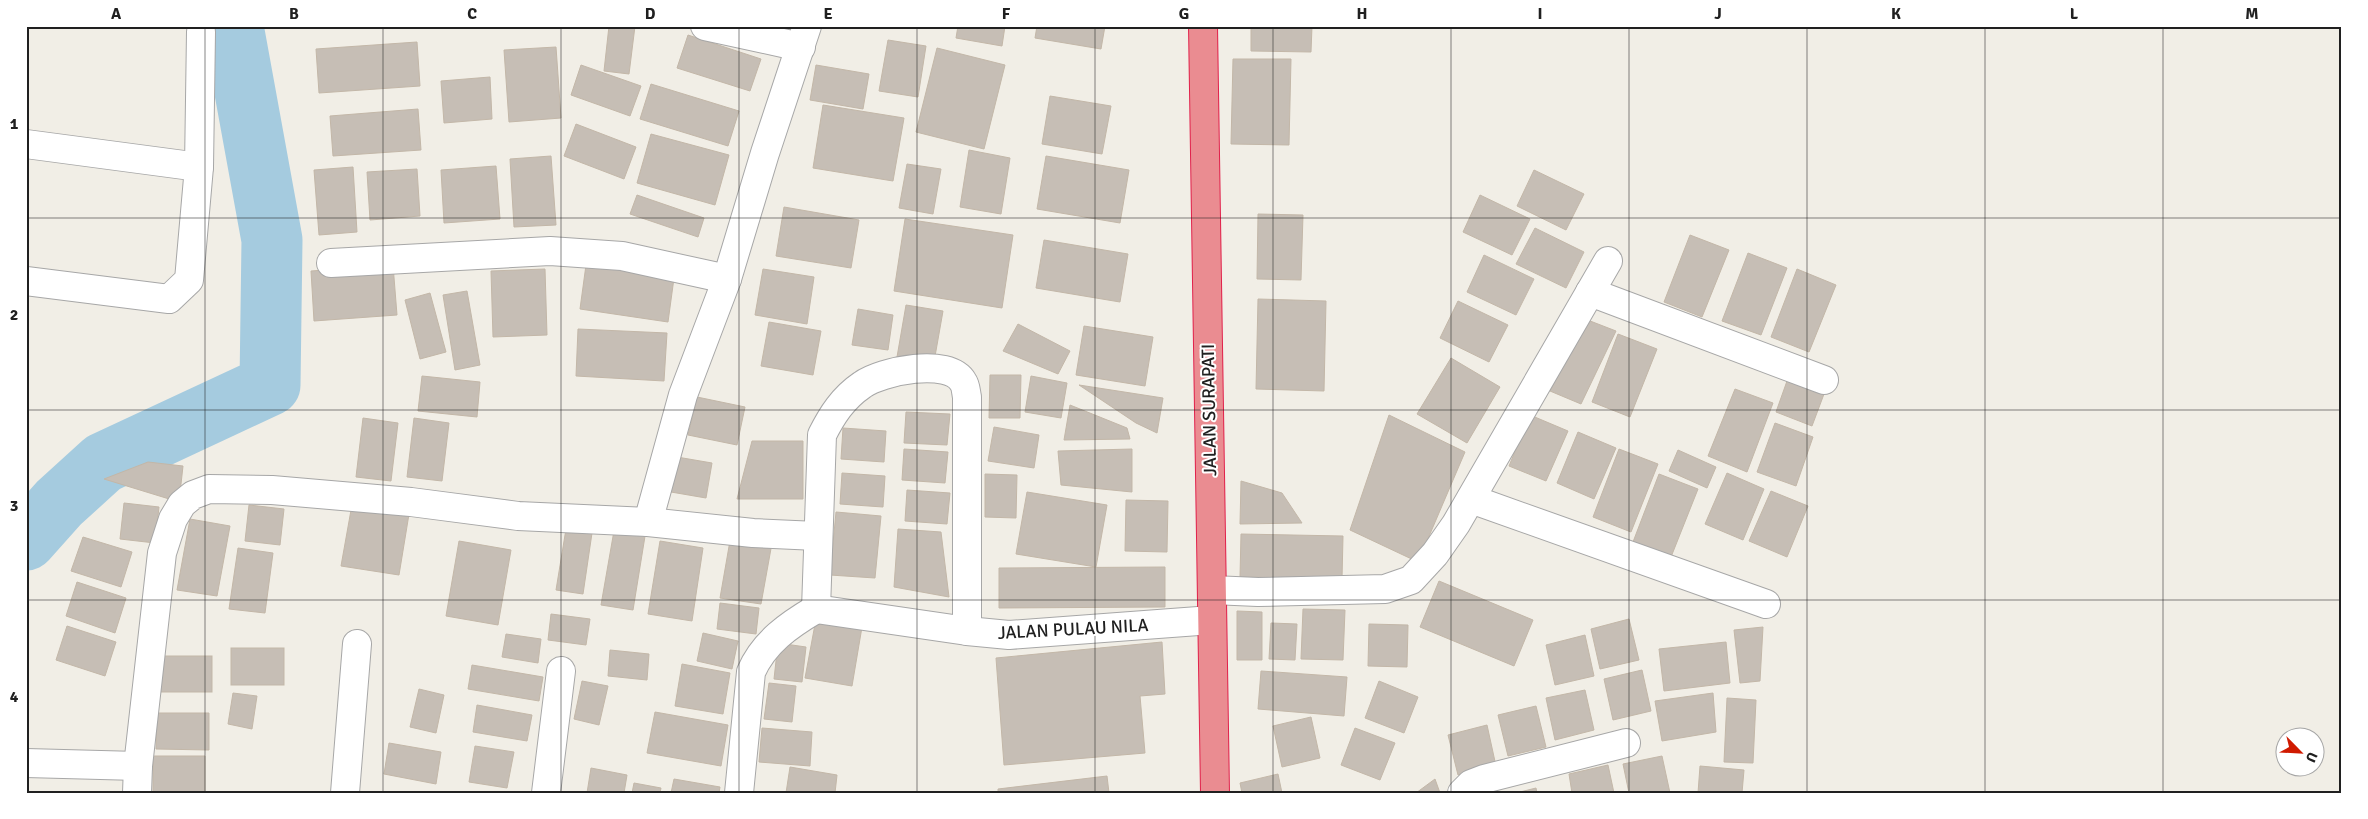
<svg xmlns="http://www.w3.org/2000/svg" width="2368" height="819" viewBox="0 0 2368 819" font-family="Signika,sans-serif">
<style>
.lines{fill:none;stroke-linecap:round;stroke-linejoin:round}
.river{stroke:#a5cbdf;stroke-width:61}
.building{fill:#c6beb5;stroke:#c3b7a8}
.street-casing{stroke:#a7a7a7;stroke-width:30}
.highway-casing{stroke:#e1214b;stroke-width:30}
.street{stroke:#fff;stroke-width:28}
.highway{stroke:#ea8c91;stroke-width:28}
.grid{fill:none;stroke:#202020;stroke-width:1;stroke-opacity:0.55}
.labels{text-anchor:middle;stroke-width:4;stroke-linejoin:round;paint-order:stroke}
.street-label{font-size:18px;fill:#202020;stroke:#fff}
.neatline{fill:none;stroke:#202020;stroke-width:2}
.grid-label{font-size:16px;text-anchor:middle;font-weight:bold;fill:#202020}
</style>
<rect width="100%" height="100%" fill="#f1eee6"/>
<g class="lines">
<path class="river" d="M26 540 59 503 103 463 270 385 272 240 233 26"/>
</g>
<g class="building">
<path d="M609 26H635L629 74 604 71Z"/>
<path d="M958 26H1005L1002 46 956 38Z"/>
<path d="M1037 26H1105L1101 49 1035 38Z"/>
<path d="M1251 26H1312L1311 52 1251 51Z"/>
<path d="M688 35 761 59 750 91 677 68Z"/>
<path d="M888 40 926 46 918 97 879 91Z"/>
<path d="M417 42 420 86 319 93 316 49Z"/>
<path d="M556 47 561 118 509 122 504 50Z"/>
<path d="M937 48 1005 65 984 149 916 132Z"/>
<path d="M1233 59H1291L1289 145 1231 144Z"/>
<path d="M581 65 641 86 630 116 571 95Z"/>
<path d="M816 65 869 74 863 109 810 100Z"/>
<path d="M490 77 492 119 444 123 441 81Z"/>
<path d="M651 84 739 111 728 146 640 119Z"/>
<path d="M1050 96 1111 106 1102 154 1042 144Z"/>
<path d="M823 105 904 118 893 181 813 168Z"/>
<path d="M418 109 421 150 333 156 330 116Z"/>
<path d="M576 124 636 147 624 179 564 156Z"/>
<path d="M651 134 729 155 715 205 637 183Z"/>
<path d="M969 150 1010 158 1001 214 960 207Z"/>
<path d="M551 156 556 225 514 227 510 159Z"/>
<path d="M1046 156 1129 170 1120 223 1037 209Z"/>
<path d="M907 164 941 169 933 214 899 208Z"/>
<path d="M496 166 500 219 444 223 441 170Z"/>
<path d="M353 167 357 232 319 235 314 170Z"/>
<path d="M417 169 420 216 370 220 367 172Z"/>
<path d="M1534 170 1584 194 1566 230 1517 206Z"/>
<path d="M637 195 704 218 698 237 630 214Z"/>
<path d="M1480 195 1530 219 1512 255 1463 232Z"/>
<path d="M784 207 859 220 851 268 776 256Z"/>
<path d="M1258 214 1303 215 1301 280 1257 279Z"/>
<path d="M905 219 1013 235 1002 308 894 291Z"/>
<path d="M1535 228 1584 252 1566 288 1516 264Z"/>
<path d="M1690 235 1729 250 1702 317 1664 302Z"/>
<path d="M1044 240 1128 254 1120 302 1036 288Z"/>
<path d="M1748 253 1787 268 1761 335 1722 321Z"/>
<path d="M1484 255 1534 279 1516 315 1467 292Z"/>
<path d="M393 265 397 315 314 321 311 271Z"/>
<path d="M586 265 674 278 668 322 580 309Z"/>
<path d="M545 269 547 335 493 337 491 271Z"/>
<path d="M763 269 814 277 807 324 755 315Z"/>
<path d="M1797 269 1836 285 1809 352 1771 337Z"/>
<path d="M467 291 480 365 455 370 443 295Z"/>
<path d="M430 293 446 352 420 359 405 300Z"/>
<path d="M1258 299 1326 301 1324 391 1256 389Z"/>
<path d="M1458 301 1508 325 1489 362 1440 338Z"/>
<path d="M906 305 943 311 934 362 897 357Z"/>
<path d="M858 309 893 315 888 350 852 345Z"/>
<path d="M1585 319 1616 331 1581 404 1550 391Z"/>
<path d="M769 322 821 331 813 375 761 366Z"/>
<path d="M1018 324 1070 351 1058 374 1003 351Z"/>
<path d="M1084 326 1153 337 1145 386 1076 375Z"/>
<path d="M578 329 667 333 664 381 576 376Z"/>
<path d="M1618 334 1657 349 1630 417 1592 402Z"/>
<path d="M1451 358 1500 387 1467 443 1417 414Z"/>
<path d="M990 375H1021L1020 418H989Z"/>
<path d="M422 376 480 382 477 417 418 411Z"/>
<path d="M1031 376 1067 383 1061 418 1025 412Z"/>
<path d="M1787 381 1824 394 1812 426 1776 412Z"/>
<path d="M1079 385 1163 398 1157 433 1136 423Z"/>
<path d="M1735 389 1773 403 1747 472 1708 456Z"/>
<path d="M697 397 745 407 737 445 688 435Z"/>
<path d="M1070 405 1127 428 1130 439 1064 440Z"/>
<path d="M906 412 950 414 947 445 904 443Z"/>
<path d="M1389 415 1465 452 1418 562 1350 530Z"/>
<path d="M1530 415 1568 431 1546 481 1509 466Z"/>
<path d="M363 418 398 423 391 481 356 477Z"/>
<path d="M414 418 449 423 442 481 407 477Z"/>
<path d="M1775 423 1813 437 1796 486 1757 472Z"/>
<path d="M994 427 1039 435 1034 468 988 461Z"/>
<path d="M843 428 886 431 884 462 841 459Z"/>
<path d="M1578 432 1616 448 1594 499 1557 483Z"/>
<path d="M752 441H803V499H737Z"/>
<path d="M904 449 948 452 945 483 902 480Z"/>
<path d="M1132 449V492L1061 485 1058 451Z"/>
<path d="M1619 449 1658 464 1631 532 1593 517Z"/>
<path d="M1678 450 1716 467 1707 488 1669 471Z"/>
<path d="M677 457 712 463 706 498 671 492Z"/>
<path d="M148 462 183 466 179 502 104 479Z"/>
<path d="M842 473 885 476 883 507 840 504Z"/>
<path d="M1727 473 1764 489 1743 540 1705 524Z"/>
<path d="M985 474 1017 475 1016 518 985 517Z"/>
<path d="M1659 474 1698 489 1671 557 1633 542Z"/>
<path d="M1241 481 1282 493 1302 523 1240 524Z"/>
<path d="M907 490 950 493 947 524 905 521Z"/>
<path d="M1771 491 1808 506 1787 557 1749 541Z"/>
<path d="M1027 492 1107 505 1096 567 1016 554Z"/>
<path d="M353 499 410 508 399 575 341 566Z"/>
<path d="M1126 500 1168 501 1167 552 1125 551Z"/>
<path d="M124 503 159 507 155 543 120 539Z"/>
<path d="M249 505 284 509 280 545 245 541Z"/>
<path d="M836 512 881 516 875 578 830 575Z"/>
<path d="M190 519 230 526 217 596 177 590Z"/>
<path d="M615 525 646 530 633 610 601 605Z"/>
<path d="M566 529 592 533 583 594 556 590Z"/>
<path d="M898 529 941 532 949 597 894 587Z"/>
<path d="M1241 534 1343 536 1342 579 1240 577Z"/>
<path d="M731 535 772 543 761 604 720 598Z"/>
<path d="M83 537 132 552 121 587 71 571Z"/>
<path d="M459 541 511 550 498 625 446 616Z"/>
<path d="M660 541 703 548 692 621 648 614Z"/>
<path d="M238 548 273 553 265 613 229 609Z"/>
<path d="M1165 567V607L999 608V568Z"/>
<path d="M1439 581 1533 620 1514 666 1420 627Z"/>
<path d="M77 582 126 598 115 633 66 616Z"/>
<path d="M720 603 759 608 756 634 717 629Z"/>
<path d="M1303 609 1345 610 1343 660 1301 659Z"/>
<path d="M1237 611 1262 612V660H1237Z"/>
<path d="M551 614 590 619 586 645 548 640Z"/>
<path d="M816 619 862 627 852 686 805 678Z"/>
<path d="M1629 619 1639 660 1600 669 1591 629Z"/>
<path d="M1271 623 1297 624 1295 660 1269 659Z"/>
<path d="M1369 624 1408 625 1407 667 1368 666Z"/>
<path d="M67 626 116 642 105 676 56 660Z"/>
<path d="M1763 627 1760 681 1740 683 1734 630Z"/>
<path d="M703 633 738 641 732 669 697 661Z"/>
<path d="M506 634 541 639 538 663 502 657Z"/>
<path d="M1585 635 1594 676 1555 685 1546 645Z"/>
<path d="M1162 642 1165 694 1140 696 1145 753 1004 765 996 658Z"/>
<path d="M1726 642 1730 683 1664 691 1659 649Z"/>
<path d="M778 643 806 647 802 682 774 679Z"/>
<rect x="231" y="648" width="53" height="37"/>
<path d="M610 650 649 654 647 680 608 676Z"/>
<rect x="160" y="656" width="52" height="36"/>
<path d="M682 664 730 673 723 714 675 706Z"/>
<path d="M472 665 543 677 539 701 468 689Z"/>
<path d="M1642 670 1651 711 1613 720 1604 679Z"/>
<path d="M1261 671 1347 677 1344 716 1258 709Z"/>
<path d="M582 681 608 686 599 725 574 719Z"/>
<path d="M1379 681 1418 697 1404 733 1365 718Z"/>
<path d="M769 683 796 686 792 722 764 719Z"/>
<path d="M419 689 444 695 436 733 410 727Z"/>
<path d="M1585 690 1594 730 1555 740 1546 698Z"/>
<path d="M233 693 257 696 252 729 228 724Z"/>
<path d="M1713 693 1716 732 1662 741 1655 701Z"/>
<path d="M1727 698 1756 700 1753 763 1724 762Z"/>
<path d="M477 705 532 715 527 741 473 732Z"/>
<path d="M1536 706 1546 747 1508 756 1498 715Z"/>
<path d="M655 712 728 725 721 766 647 753Z"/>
<path d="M157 713H209V750L156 749Z"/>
<path d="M1311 717 1320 758 1282 767 1273 726Z"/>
<path d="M1487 725 1496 766 1458 775 1448 735Z"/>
<path d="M762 728 812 732 810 766 759 762Z"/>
<path d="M1355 728 1395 743 1380 780 1341 765Z"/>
<path d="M389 743 441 752 436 784 384 774Z"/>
<path d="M475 746 514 752 507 788 469 782Z"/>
<path d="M153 756H205V793L153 792Z"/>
<path d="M1662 756 1670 793H1629L1623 764Z"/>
<path d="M1608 765 1614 793H1572L1569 774Z"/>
<path d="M1700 766 1744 770 1742 793H1698Z"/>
<path d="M790 767 837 775 835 793H786Z"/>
<path d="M591 768 627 775 624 793H587Z"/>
<path d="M1278 774 1282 793H1242L1240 783Z"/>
<path d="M1107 776 1109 793H998V789Z"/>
<path d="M674 779 720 787 719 793H671Z"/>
<path d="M1435 779 1440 793H1416Z"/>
<path d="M634 783 661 788 660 793H632Z"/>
<path d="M1536 788 1537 793H1516Z"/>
</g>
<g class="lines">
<defs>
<g id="street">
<path d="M705 26 801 47"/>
<path d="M26 144 199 167"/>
<path d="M331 263 550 251 622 256 727 279"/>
<path d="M26 281 169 299 189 280 199 167 201 32"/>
<path d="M1590 292 1824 380"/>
<path d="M1471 499 1766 604"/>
<path d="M648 522 683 395 727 279 765 153 807 26"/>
<path d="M1212 590 1258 592 1385 589 1411 580 1435 554 1456 524 1608 261"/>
<path d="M816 609 822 435C832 415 843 398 862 385 881 371 949 357 963 382 966 386 966 393 967 397V631"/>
<path d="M816 609 967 631 1009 635 1212 620"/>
<path d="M26 763 138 766"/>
<path d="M137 793 138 766 162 553 173 519 182 504 193 495 209 489 272 490 411 502 518 516 648 522 753 533 817 536"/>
<path d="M345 793 357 644"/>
<path d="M546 793 561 671"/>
<path d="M739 793 751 672C764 642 789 625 816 609"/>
<path d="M1462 793 1471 784 1484 779 1626 743"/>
</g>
<path id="highway" d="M1203 26 1215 793"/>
</defs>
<use href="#street" class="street-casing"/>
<use href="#highway" class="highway-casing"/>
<use href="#street" class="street"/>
<use href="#highway" class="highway"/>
</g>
<path class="grid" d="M205 26V793M383 26V793M561 26V793M739 26V793M917 26V793M1095 26V793M1273 26V793M1451 26V793M1629 26V793M1807 26V793M1985 26V793M2163 26V793M26 218H2342M26 410H2342M26 600H2342"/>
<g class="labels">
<g class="street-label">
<text transform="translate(1209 410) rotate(-91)" y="6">JALAN SURAPATI</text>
<text transform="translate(1073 629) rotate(-3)" y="6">JALAN PULAU NILA</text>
</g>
</g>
<rect width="2368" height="819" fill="none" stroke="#ffffff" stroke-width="55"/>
<g transform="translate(2300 752) rotate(114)"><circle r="24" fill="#ffffff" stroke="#a6a6a6"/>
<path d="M0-4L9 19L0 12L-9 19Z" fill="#d01a00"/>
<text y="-8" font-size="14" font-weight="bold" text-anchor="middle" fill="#202020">U</text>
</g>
<rect x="28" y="28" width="2312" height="764" class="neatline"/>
<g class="grid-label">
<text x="116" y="19">A</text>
<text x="294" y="19">B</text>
<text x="472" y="19">C</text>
<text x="650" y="19">D</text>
<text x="828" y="19">E</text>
<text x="1006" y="19">F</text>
<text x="1184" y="19">G</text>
<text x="1362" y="19">H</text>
<text x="1540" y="19">I</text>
<text x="1718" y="19">J</text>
<text x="1896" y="19">K</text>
<text x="2074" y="19">L</text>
<text x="2252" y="19">M</text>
<text x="14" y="129">1</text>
<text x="14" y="320">2</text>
<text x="14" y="511">3</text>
<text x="14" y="702">4</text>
</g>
</svg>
